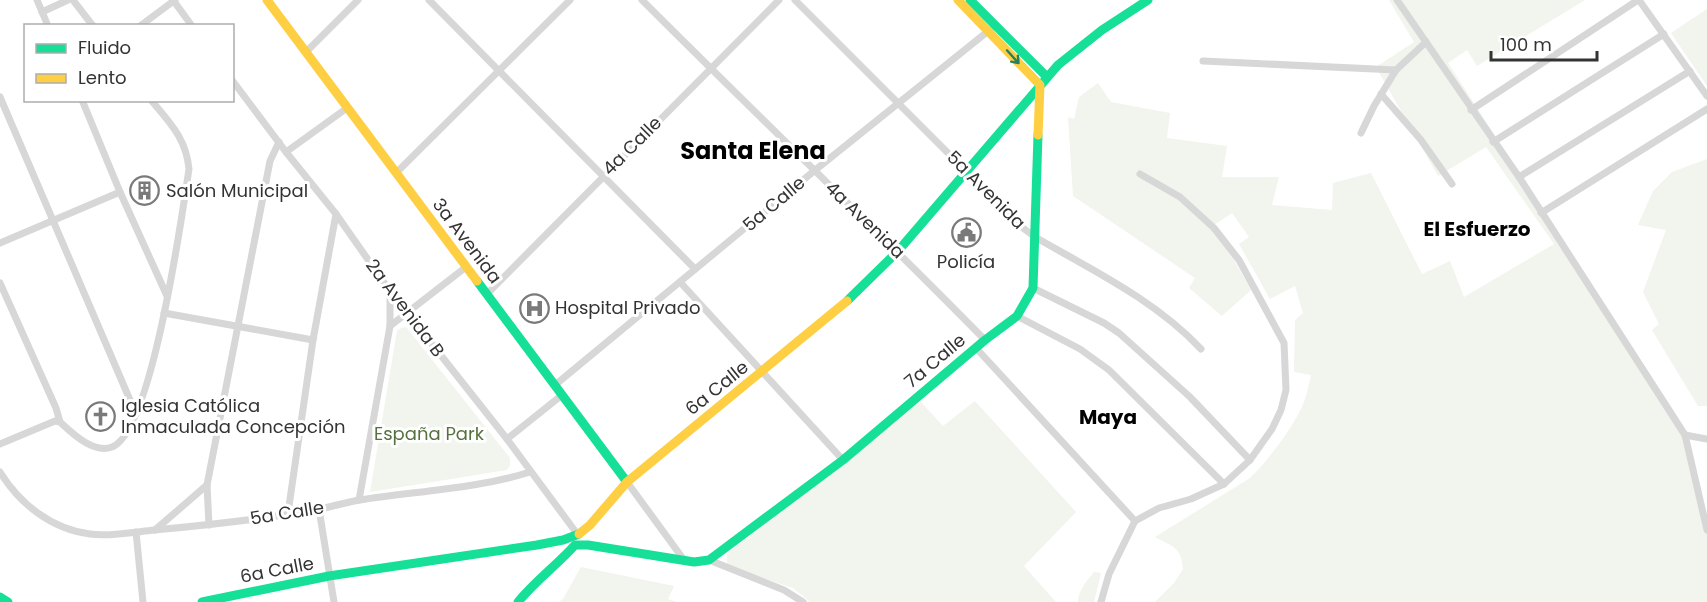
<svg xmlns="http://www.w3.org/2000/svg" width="1707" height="602" viewBox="0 0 1707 602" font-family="Poppins,sans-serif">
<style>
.green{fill:#f1f5ed}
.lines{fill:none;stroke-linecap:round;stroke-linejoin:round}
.street{stroke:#d7d7d7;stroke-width:7}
.fast{stroke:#16e098;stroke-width:9}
.slow{stroke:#ffcf43;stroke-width:9}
.oneway{stroke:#268160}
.labels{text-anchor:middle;stroke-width:6;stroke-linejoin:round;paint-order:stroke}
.street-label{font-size:18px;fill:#333;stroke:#fff}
.poi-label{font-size:18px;fill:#333;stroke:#fff;text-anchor:start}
.park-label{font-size:18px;fill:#56703f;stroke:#fff}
.neighbourhood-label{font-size:20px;font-weight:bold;fill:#000;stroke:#fff}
.district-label{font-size:24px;font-weight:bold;fill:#000;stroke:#fff}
</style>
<rect width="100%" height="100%" fill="#fff"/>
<g class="green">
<path d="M1389 0H1585L1477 66 1467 50 1448 63 1653 380 1679 423 1707 517V602H1155L1174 583 1183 569C1181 546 1173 547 1155 537L1250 478C1267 462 1296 424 1304 402 1307 394 1309 384 1311 375L1294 372 1295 320 1303 313 1295 286 1270 299 1239 244 1249 237 1232 213 1214 225 1251 290 1222 316 1189 288 1195 278 1073 196 1068 117 1074 119 1079 97 1098 83 1111 102 1170 113 1167 138 1227 146 1222 177H1279L1272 205 1332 210 1333 183 1371 173 1422 274 1450 261 1464 297 1554 244 1486 147 1438 176 1376 67 1414 42Z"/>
<path d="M1707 9V86L1671 33Z"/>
<path d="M1707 159V406H1698L1652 330 1659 324 1643 292 1666 230 1638 225 1653 191 1672 172Z"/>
<path d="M406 327 510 458V465L507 470 370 492 397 331 401 328Z"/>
<path d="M920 401 943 426 975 401 1076 512 1024 566 1056 602H810L793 588 727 566V554Z"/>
<path d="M581 567 674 586 668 599 677 602H559L563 599Z"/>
<path d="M1094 572 1101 573 1094 602H1078C1078 591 1087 580 1094 572Z"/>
</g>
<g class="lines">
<g class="street">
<path d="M37 0 48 26"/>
<path d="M73 0 93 26"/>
<path d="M173 0 192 26"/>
<path d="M429 0 695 269"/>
<path d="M642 0C756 114 872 225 985 340"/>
<path d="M795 0 1023 228 1035 237C1092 270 1155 300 1201 349"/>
<path d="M1397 0 1519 177 1685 435 1707 530"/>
<path d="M1639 0 1707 96"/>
<path d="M42 12 68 0"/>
<path d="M140 26 175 0"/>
<path d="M306 52 358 0"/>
<path d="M1203 61 1396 70"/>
<path d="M232 80 286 152 336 214 390 291 507 439 578 535"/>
<path d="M1381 94 1421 140 1452 184"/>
<path d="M0 97 136 414"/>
<path d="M82 100 120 192 167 296"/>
<path d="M1471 110 1638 0"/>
<path d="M1361 133 1374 106 1396 70 1426 42"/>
<path d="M1493 142 1664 34"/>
<path d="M286 152 347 108"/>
<path d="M396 173 570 0"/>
<path d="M1519 177 1690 71"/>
<path d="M1541 213 1707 109"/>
<path d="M0 243 120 192"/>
<path d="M680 282 843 460"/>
<path d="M0 283 56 408 60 422"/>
<path d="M1033 288 1104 323 1119 333 1190 397 1250 460"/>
<path d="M487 294 779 0"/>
<path d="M164 313 313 340"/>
<path d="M1017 316 1080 349 1109 370 1224 484"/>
<path d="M390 326 466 267"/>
<path d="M976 348 1135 521"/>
<path d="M555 385 814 171 992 28"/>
<path d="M1685 435 1707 439"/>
<path d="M507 439 562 395"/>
<path d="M0 444 55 421 60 422C72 433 93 454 112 447 152 432 182 215 189 169 186 138 170 123 151 100"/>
<path d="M0 472C20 504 51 529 90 534 108 537 135 532 154 530 209 525 265 519 320 509 334 506 347 502 360 500 417 491 476 489 530 472"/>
<path d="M627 482 684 560"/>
<path d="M359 500 390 326V291"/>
<path d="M319 509 334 602"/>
<path d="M288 513 313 340 336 214"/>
<path d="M1135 521 1159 508 1191 499 1224 484 1250 460 1272 429 1281 410 1286 390 1284 343 1239 260 1214 228 1180 197 1140 174"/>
<path d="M209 525 207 485 270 161 279 142"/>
<path d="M155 530 207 485"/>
<path d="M136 532 143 602"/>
<path d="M709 560 784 590 803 602"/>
<path d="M1101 602 1109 574 1135 521"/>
</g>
<g class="fast">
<path d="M970 0 1047 77"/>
<path d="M477 281 627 482"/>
<path d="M847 301 898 251 1058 65 1102 30 1148 0"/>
<path d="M0 597 8 602"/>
<path d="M202 602 329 576 537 545 563 540 579 534"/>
<path d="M518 602C535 581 557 565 575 545H588L694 562 709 560 843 460 985 340 1017 316 1033 288 1038 135"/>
</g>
<g class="slow">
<path d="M267 0 477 281"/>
<path d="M958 0 1040 85 1038 135"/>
<path d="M579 534 590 525 627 482 847 301"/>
</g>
</g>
<defs><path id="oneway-shaft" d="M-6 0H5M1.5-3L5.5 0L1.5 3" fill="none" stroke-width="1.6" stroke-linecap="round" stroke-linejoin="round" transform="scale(1.5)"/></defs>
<use class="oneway" href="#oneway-shaft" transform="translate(1013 57) rotate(48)"/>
<defs>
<symbol id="building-ring" viewBox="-11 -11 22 22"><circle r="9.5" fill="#fff" stroke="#7a7a7a" stroke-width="1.5"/><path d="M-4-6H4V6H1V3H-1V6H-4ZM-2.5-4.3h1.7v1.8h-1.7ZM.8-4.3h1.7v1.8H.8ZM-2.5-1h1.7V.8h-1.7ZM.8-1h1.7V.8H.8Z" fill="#7a7a7a"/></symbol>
<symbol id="civic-ring" viewBox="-11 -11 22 22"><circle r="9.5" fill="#fff" stroke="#7a7a7a" stroke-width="1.5"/><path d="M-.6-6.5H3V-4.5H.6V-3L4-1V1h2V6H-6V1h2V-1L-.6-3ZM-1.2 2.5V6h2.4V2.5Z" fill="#7a7a7a"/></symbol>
<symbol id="hospital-ring" viewBox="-11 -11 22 22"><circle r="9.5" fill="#fff" stroke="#7a7a7a" stroke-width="1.5"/><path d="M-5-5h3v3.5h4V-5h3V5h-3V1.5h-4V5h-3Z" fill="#7a7a7a"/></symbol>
<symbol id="church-ring" viewBox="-11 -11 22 22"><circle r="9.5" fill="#fff" stroke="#7a7a7a" stroke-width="1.5"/><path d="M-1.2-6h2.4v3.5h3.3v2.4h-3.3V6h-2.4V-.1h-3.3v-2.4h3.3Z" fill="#7a7a7a"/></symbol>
</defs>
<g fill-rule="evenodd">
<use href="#building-ring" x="128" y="174" width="33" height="33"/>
<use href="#civic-ring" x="950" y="216" width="33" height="33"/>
<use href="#hospital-ring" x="518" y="292" width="33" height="33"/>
<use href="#church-ring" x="84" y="400" width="33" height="33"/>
</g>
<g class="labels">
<g class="street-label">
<text transform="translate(632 146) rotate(-45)" y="6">4a Calle</text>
<text transform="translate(986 190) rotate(45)" y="6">5a Avenida</text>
<text transform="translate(774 204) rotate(-40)" y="6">5a Calle</text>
<text transform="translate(865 220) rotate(44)" y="6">4a Avenida</text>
<text transform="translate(467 241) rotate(53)" y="6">3a Avenida</text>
<text transform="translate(405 308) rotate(53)" y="6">2a Avenida B</text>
<text transform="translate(935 361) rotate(-40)" y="6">7a Calle</text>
<text transform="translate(717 388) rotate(-39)" y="6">6a Calle</text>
<text transform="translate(287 513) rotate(-9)" y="6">5a Calle</text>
<text transform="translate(277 570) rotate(-11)" y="6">6a Calle</text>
</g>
<g class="poi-label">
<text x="166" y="197">Salón Municipal</text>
<text x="966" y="268" text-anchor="middle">Policía</text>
<text x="555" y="314">Hospital Privado</text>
<text x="121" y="412">Iglesia Católica<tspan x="121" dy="21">Inmaculada Concepción</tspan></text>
</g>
<g class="park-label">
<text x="429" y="440">España Park</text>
</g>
<g class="neighbourhood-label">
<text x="1477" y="236">El Esfuerzo</text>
<text x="1108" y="424">Maya</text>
</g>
<g class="district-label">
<text x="753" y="159">Santa Elena</text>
</g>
</g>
<rect x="24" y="24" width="210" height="78" fill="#ffffff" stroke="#adadad" stroke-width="1.5"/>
<rect x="36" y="44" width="30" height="9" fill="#16e098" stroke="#adadad" stroke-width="1.5"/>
<text x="78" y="54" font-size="18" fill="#333333">Fluido</text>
<rect x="36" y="74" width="30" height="9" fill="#ffcf43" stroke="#adadad" stroke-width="1.5"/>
<text x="78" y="84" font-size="18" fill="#333333">Lento</text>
<path d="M1491 51v9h106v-9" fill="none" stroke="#333333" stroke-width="3"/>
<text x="1500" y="51" font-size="18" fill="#333333" stroke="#ffffff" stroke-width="4.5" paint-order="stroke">100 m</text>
</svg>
